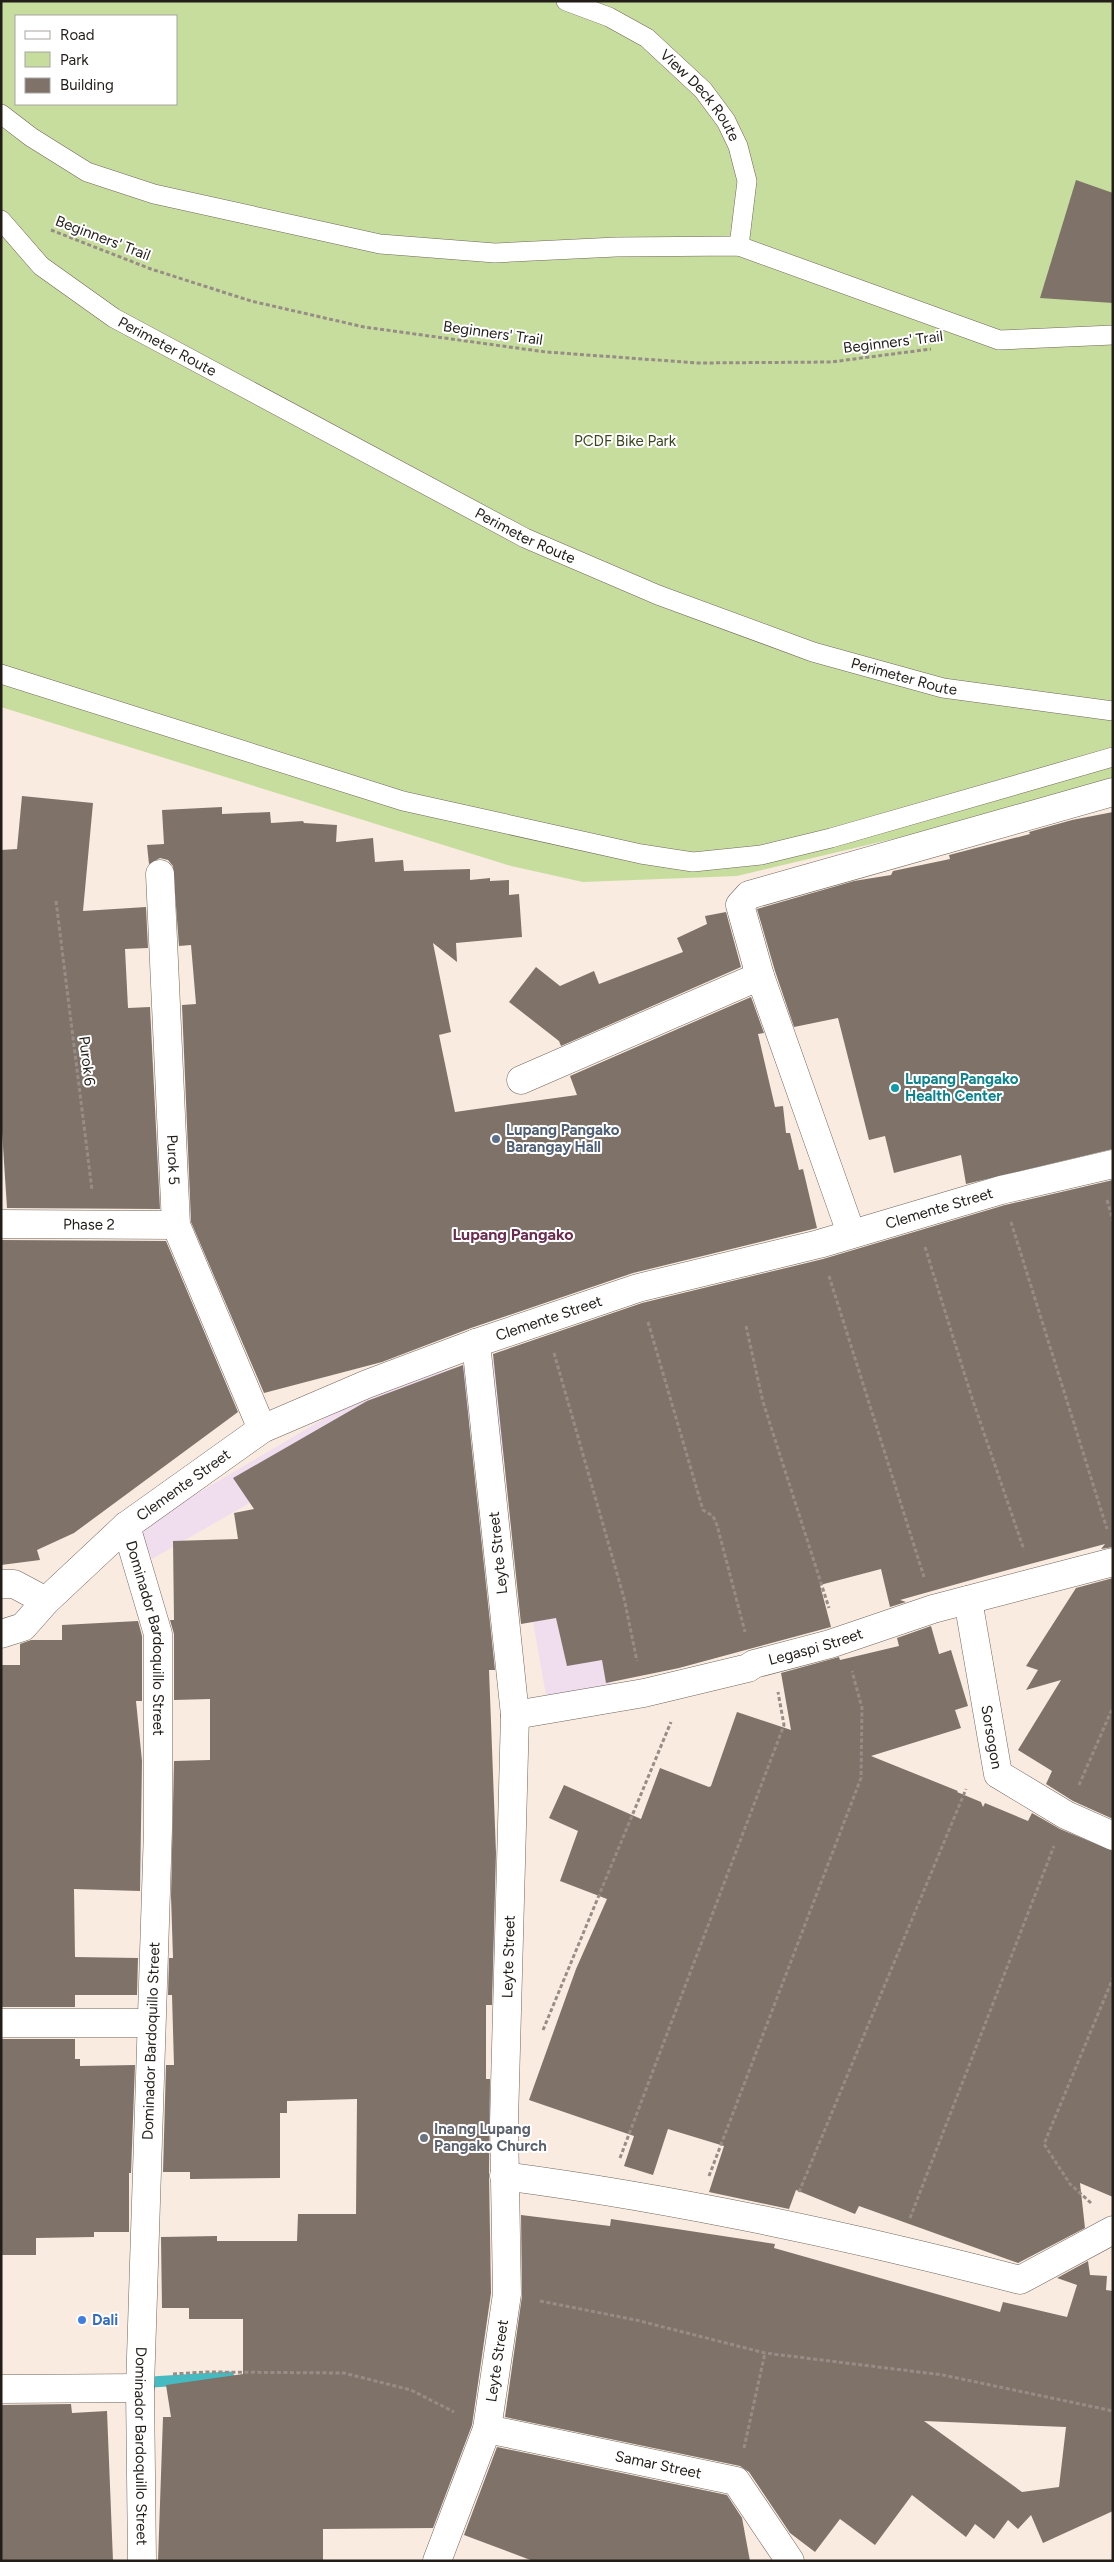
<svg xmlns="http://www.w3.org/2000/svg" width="1114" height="2562" viewBox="0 0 1114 2562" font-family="Figtree,sans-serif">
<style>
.commercial{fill:#f0ddee}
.green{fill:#c7dd9d;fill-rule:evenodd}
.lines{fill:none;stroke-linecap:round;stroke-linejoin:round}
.stream{stroke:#45bbc1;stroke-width:11}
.building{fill:#7f7369;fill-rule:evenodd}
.service-casing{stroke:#71655c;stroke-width:20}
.minor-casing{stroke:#71655c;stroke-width:29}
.path{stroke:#978d86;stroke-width:3;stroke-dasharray:4 2.5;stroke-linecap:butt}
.service{stroke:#fff;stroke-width:19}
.minor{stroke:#fff;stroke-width:28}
.culture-dot{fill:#0f9aa8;stroke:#fff;stroke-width:2}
.service-dot{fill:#5c6f8a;stroke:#fff;stroke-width:2}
.worship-dot{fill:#6b7280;stroke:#fff;stroke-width:2}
.shop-dot{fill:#3f7fe0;stroke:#fff;stroke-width:2}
.labels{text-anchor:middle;stroke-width:4;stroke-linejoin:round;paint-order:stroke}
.street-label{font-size:15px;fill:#221d19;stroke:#fff}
.park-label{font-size:15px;fill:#3a471e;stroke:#fff}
.culture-label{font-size:15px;font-weight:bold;fill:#0d838f;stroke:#fff;text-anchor:start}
.service-label{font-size:15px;font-weight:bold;fill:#4e5e75;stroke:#fff;text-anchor:start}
.worship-label{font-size:15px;font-weight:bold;fill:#5b616d;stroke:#fff;text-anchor:start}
.shop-label{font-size:15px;font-weight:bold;fill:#366cbe;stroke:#fff;text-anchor:start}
.neighbourhood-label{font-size:16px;font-weight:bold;fill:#692b4e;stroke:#fff}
</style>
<rect width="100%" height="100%" fill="#f9ebe0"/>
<g class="commercial">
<path d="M521 1350 614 1689 546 1695 487 1363Z"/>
<path d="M472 1364 476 1415 385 1425 152 1559 139 1528 381 1385Z"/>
</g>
<path class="green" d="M1 1H1113V782L977 819 737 876 583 882 511 866 1 707ZM16 16H176V104H16Z"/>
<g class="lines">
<path class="stream" d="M152 2382 229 2377"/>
</g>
<g class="building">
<path d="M1076 180 1113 193V303L1040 298Z"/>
<path d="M22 796 93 803 83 911 146 907 148 948 125 949 128 1008 150 1007 160 1209 7 1208 1 1116V850L17 849Z"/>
<path d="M222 807V814L270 812 271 823 303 821 304 823 337 825 336 842 373 838 375 862 403 860 404 871 470 869V880L490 878V881L509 880V895L519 894 522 937 456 943 457 962 433 943 451 1032 439 1035 455 1112 577 1095 570 1076 751 997 764 1033 758 1034 775 1107 783 1106 786 1133H790L799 1170 803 1169 817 1228 633 1273 471 1328 382 1362 264 1393 191 1222 182 1005 196 1004 191 945 179 946 173 866 168 860 160 858 149 864 147 845 164 844 162 810Z"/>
<path d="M1113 812V1149L966 1184 961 1155 894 1173 885 1136 869 1140 838 1018 794 1027 775 971 757 909 854 881 891 875 893 871 950 859 949 855 1030 834 1029 832 1072 820Z"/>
<path d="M726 912 741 967 561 1046 559 1041 509 1002 536 967 560 986 594 971 599 984 683 952 677 938 707 924 705 916Z"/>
<path d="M1113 1180V1547L1101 1549 1105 1544 989 1575 900 1600 906 1602 890 1607 881 1569 820 1585 831 1627 679 1668 606 1683 602 1660 567 1666 556 1618 521 1624 493 1354 642 1303 823 1259 1005 1205Z"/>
<path d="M2 1240 166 1241 238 1412 74 1533 37 1550 40 1560 1 1565Z"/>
<path d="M463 1365 495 1670H489L496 1853 492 2005H486V2079H490L489 2174 491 2293 472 2425 433 2528 323 2529V2561H158L163 2417H171L166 2385 243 2374V2319H189V2308H162L161 2237 217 2236V2241H297L298 2214H356L357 2099 287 2101V2113H280V2178L190 2179V2172H163L166 2065H174L172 1995H168L169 1958H173L171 1896 174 1761 210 1760V1699L174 1700V1634L170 1620H174L173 1541 238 1539 234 1513 254 1509 233 1478 367 1401Z"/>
<path d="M1113 1578V1819L1073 1801 1046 1784 1052 1771 1018 1750 1061 1680 1026 1690 1038 1670 1026 1666 1076 1588Z"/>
<path d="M138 1621 142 1636V1701H136L142 1761 140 1891 74 1889 75 1957 138 1958 137 1995H75V2007H1V1665H20V1644L31 1640H62V1625Z"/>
<path d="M931 1626 939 1654 951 1650 968 1706 955 1710 961 1728 871 1756 958 1791 957 1792 981 1802 983 1807 985 1803 1028 1821 1032 1813 1060 1829 1113 1851V2197L1080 2183 1085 2228 1018 2263 859 2206 855 2214 796 2190 789 2209 709 2192 724 2146 668 2129 653 2175 624 2166 634 2136 529 2100 576 1969 607 1899 560 1881 578 1831 549 1818 564 1785 641 1819 660 1768 709 1787 711 1786 737 1712 791 1730 781 1673 839 1657 840 1660 899 1646 897 1638Z"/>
<path d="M1 2039H75V2059H80V2066L135 2065 131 2173H129V2232H94V2237L36 2238V2255H1Z"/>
<path d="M521 2215 610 2226 611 2219 775 2244 774 2248 1000 2312 1003 2302 1067 2317 1077 2285 1057 2278 1088 2261 1090 2275 1107 2276 1106 2290 1113 2291V2511L1043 2543 1031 2515 1018 2529 1008 2520 994 2539 975 2524 966 2537 912 2495 875 2545 840 2519 815 2552 790 2533 749 2472 740 2466 505 2417 522 2296ZM924 2421 1066 2427 1059 2487 1022 2492Z"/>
<path d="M71 2404 72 2413 107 2411 113 2561H1V2405Z"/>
<path d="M497 2447 727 2495 742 2518 750 2561H533L464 2535Z"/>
</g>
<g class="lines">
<defs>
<g id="service">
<path id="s1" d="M566 1 609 17 647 38 703 90 726 121 738 146 747 181 739 246"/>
<path d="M1 114 31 137 87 172 154 194 380 244 495 253 616 247 739 246 999 340 1113 335"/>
<path id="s2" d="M1 220 41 266 114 318 525 538 658 595 813 652 943 688 1113 711"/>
<path d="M1 674 403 801 641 854 693 862 761 855 831 838 1113 757"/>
</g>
<g id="minor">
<path id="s3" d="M160 874 176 1225 262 1429"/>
<path d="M521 1080 760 976"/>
<path id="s4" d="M1 1224 176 1225"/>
<path d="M851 1233 760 976 740 905 749 895 1113 792"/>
<path id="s5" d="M126 1526 158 1634V1829L140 2388 142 2561"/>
<path d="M1 1584H14L46 1601"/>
<path id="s6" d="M968 1600 998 1774 1066 1815 1113 1836"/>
<path id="s7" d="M1 1634 23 1627 46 1601 126 1526 262 1429 367 1384 476 1343 638 1288 819 1244 1001 1190 1113 1164"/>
<path id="s8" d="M515 1715 644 1693 748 1668 754 1664 830 1644 933 1609 1113 1562"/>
<path d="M1 2023H151"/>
<path d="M504 2176C679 2199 850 2236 1020 2280L1113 2230"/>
<path d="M1 2389 140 2388"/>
<path id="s9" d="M487 2429 736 2481 790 2561"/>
<path id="s10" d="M437 2561 487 2429 507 2294 504 2122 515 1715 476 1343"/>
</g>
</defs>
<use href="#service" class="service-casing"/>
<use href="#minor" class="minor-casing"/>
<g class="path">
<path d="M51 230 151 269 251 301 364 327 546 352 698 363 831 362 931 349"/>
<path d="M56 901 92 1190"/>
<path d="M1107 1200 1113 1221"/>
<path d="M1011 1222 1107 1529"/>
<path d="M925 1247 972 1398 1024 1550"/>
<path d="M829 1276 924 1577"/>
<path d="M648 1322 703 1510 713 1516 717 1525 745 1632"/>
<path d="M746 1326 763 1402 829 1608"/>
<path d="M554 1353 624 1598 637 1661"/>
<path d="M1079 1785 1113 1707"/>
<path d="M543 2030 671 1722"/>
<path d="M620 2158 784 1725 778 1692"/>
<path d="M709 2176 861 1778 862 1708 852 1671"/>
<path d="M799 2192 966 1789"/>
<path d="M1091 2203 1070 2184 1044 2144 1113 1978"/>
<path d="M910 2218 1054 1846"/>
<path d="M540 2301 636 2320 765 2353 943 2375 1113 2411"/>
<path d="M173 2374 207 2372 344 2373 411 2390 454 2412"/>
<path d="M744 2448 765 2353"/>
</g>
<use href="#service" class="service"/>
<use href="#minor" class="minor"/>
</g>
<circle class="culture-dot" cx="895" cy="1088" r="5"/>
<circle class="service-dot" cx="496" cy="1139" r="5"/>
<circle class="worship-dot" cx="424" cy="2138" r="5"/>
<circle class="shop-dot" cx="82" cy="2320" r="5"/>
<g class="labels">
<g class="street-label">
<text dy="5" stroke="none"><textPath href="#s1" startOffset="168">View Deck Route</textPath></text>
<text transform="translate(103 238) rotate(21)" y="5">Beginners' Trail</text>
<text transform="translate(493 333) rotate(8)" y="5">Beginners' Trail</text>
<text transform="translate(893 342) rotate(-7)" y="5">Beginners' Trail</text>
<text dy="5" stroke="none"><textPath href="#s2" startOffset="211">Perimeter Route</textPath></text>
<text dy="5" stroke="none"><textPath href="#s2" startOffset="616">Perimeter Route</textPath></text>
<text dy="5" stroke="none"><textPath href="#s2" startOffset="1021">Perimeter Route</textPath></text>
<text transform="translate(87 1061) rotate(83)" y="5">Purok 6</text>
<text dy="5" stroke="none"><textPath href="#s3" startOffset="286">Purok 5</textPath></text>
<text dy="5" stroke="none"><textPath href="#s7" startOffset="1048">Clemente Street</textPath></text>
<text dy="5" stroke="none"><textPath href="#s4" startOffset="88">Phase 2</textPath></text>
<text dy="5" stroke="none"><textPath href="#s7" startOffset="642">Clemente Street</textPath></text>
<text dy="5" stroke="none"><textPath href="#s7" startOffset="238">Clemente Street</textPath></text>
<text transform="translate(498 1553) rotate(-96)" y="5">Leyte Street</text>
<text dy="5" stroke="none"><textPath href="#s5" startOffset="115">Dominador Bardoquillo Street</textPath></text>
<text dy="5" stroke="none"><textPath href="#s8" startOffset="309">Legaspi Street</textPath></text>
<text dy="5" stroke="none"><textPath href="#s6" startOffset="139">Sorsogon</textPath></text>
<text dy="5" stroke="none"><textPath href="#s10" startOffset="615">Leyte Street</textPath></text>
<text transform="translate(151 2041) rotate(-88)" y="5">Dominador Bardoquillo Street</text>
<text dy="5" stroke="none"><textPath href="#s10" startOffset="210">Leyte Street</textPath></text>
<text dy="5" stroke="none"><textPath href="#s5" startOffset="925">Dominador Bardoquillo Street</textPath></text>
<text dy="5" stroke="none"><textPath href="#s9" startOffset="175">Samar Street</textPath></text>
</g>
<g class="park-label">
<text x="625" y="446">PCDF Bike Park</text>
</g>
<g class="culture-label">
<text x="905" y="1084">Lupang Pangako<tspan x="905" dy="17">Health Center</tspan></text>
</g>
<g class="service-label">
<text x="506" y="1135">Lupang Pangako<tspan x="506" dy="17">Barangay Hall</tspan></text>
</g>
<g class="worship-label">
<text x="434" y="2134">Ina ng Lupang<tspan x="434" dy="17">Pangako Church</tspan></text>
</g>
<g class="shop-label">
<text x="92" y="2325">Dali</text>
</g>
<g class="neighbourhood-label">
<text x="513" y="1240">Lupang Pangako</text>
</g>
</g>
<rect width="1114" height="2562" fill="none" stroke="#221d19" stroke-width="5"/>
<rect x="15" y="15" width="162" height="90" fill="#ffffff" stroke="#a7a5a3"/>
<rect x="25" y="31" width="25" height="8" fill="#ffffff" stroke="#a7a5a3"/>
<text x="60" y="40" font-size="15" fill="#221d19">Road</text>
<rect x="25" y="52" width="25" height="15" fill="#c7dd9d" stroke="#a7a5a3"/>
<text x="60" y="65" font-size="15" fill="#221d19">Park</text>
<rect x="25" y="78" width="25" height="15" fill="#7f7369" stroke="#a7a5a3"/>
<text x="60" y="90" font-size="15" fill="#221d19">Building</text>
</svg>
